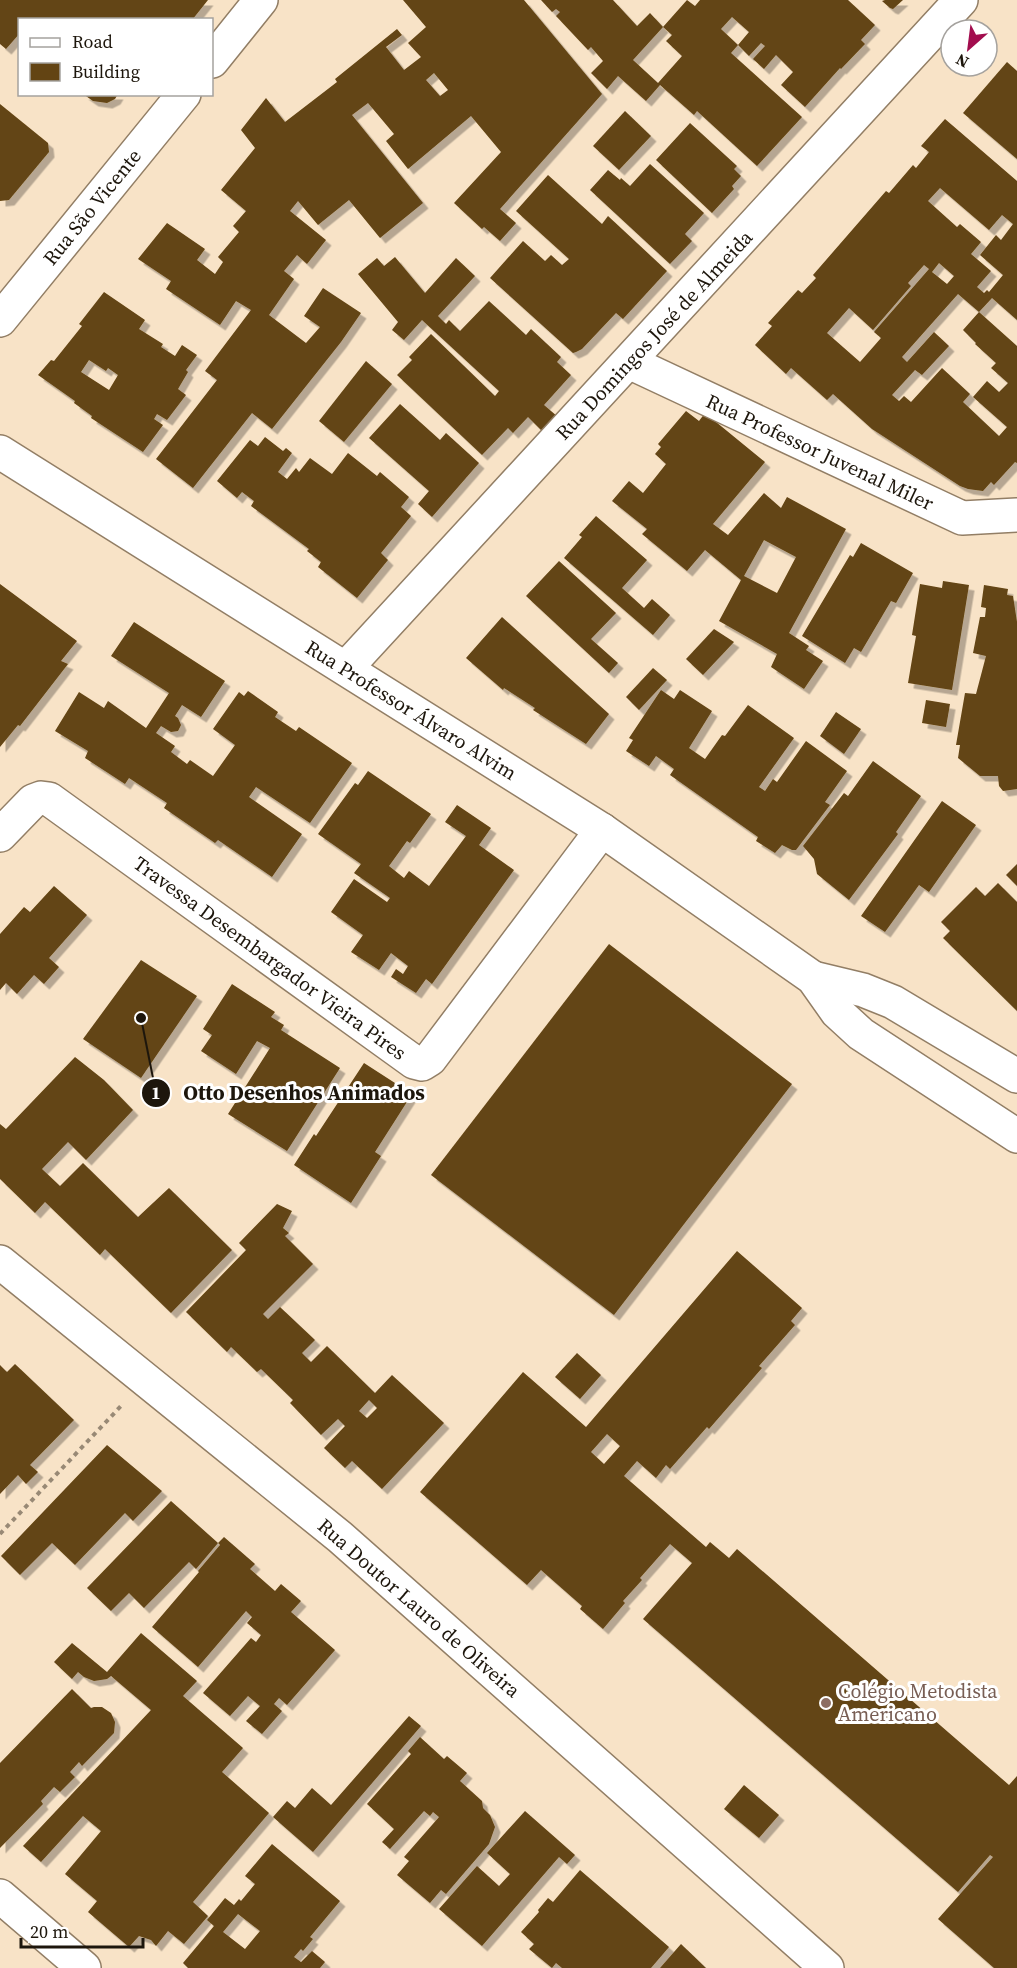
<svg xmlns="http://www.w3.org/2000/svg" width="1017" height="1968" viewBox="0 0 1017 1968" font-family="'Source Serif 4',serif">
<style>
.building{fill:#634413;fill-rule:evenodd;filter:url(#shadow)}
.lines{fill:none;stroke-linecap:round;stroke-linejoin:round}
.street-casing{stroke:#927e65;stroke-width:36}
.path{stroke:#988975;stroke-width:4;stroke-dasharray:4.5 4.5;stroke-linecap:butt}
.street{stroke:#fff;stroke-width:33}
.education-dot{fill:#8d6e63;stroke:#fff;stroke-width:2}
.labels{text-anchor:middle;stroke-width:6;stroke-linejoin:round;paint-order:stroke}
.street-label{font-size:20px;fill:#1d160c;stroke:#fff}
.education-label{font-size:20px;fill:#785e54;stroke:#fff;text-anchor:start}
.leader{fill:none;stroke:#1d160c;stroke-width:2}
.callout-dot{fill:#1d160c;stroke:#fff;stroke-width:2}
.mark-label{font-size:18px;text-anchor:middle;font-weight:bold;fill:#fff}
.callout-label{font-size:21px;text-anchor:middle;font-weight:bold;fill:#1d160c;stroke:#fff;stroke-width:6;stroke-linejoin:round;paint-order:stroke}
</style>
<defs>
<filter id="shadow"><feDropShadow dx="5.5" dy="5.5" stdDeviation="0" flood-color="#0004"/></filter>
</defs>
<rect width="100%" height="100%" fill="#f8e3c7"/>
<g class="building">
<path d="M0 0H208L192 20H20V33L6 49 0 44Z"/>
<path d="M403 0H524L602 94 500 209 516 223 500 241 484 227 482 229 454 203 501 152 471 116 408 169 386 141 394 134 368 103 352 115 423 203 380 238 349 200 318 225 298 201 290 211 326 240 307 264 297 255 284 271 294 279 269 315 306 343 320 327 304 316 323 288 361 313 341 342 272 429 252 413 193 488 156 459 217 380 205 371 251 310 236 301 220 325 166 289 171 281 138 259 167 223 205 249 197 260 215 274 223 262 218 257 239 232 233 226 246 211 221 190 255 148 241 130 266 98 285 122 337 82 335 79 397 29 402 35 386 47 404 70 421 57 408 43 426 27ZM434 73 448 90 440 96 426 80Z"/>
<path d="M541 0H613L637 26 650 13 663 27 633 60 658 83 682 56 666 41 672 35 663 27 687 0 695 6 700 0H848L875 25 861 40 865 44 841 69 840 68 805 107 781 85 793 72 776 55 764 69 753 59 765 46 761 43 749 56 738 45 749 32 732 17 721 29 738 45 731 53 802 117 757 166 697 111 694 115 660 85 646 101 618 76 607 89 591 73 603 61 591 47 588 50 556 16 560 12 556 9 552 12Z"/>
<path d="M885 0H903L893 9 890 8 882 1Z"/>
<path d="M1007 62 1017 71V159L963 113Z"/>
<path d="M83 94H118L115 99 107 103 93 101Z"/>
<path d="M0 104 48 143 49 152 9 200 0 201Z"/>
<path d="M625 111 651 136 619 170 593 146Z"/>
<path d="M945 119 1017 181V320L992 298 979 312 958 294 902 357 907 362 934 332 949 346 922 375 915 370 892 395 899 401 904 396 911 402 942 368 970 394 963 402 999 436 1007 427 973 397 987 381 999 392 1008 383 991 368 996 363 975 344 976 343 963 330 979 312 1017 346V463L1015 462 994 485 991 482 983 491 968 489 960 486 872 429 833 394 827 400 791 368 786 374 755 345 772 326 768 323 798 290 802 293 816 278 813 275 886 191 889 193 913 165 916 168 929 152 921 146ZM940 188 989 230 1002 215 1013 224 1001 240 996 235 980 255 1003 275 989 292 987 290 984 293 977 287 991 271 971 254 981 242 960 224 957 227 928 201ZM939 263 954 276 947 284 932 272ZM924 265 929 269 874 332 881 338 860 362 827 333 849 308 873 330 911 286 908 283Z"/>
<path d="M690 123 737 166 734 169 741 176 732 186 734 189 712 213 656 160Z"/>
<path d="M650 164 704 213 685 234 692 241 670 264 590 190 608 170 620 180 621 178 630 186Z"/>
<path d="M548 175 602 224 608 216 667 271 623 319 616 313 582 349 576 352 573 353 490 278 523 241 545 261 551 255 562 265 569 259 516 211Z"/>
<path d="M395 257 425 293 456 258 475 276 438 316 446 324 449 320 460 331 489 301 526 335 531 329 561 357 557 362 571 375 544 405 558 417 544 433 528 417 513 433 508 428 482 455 397 375 412 360 409 357 431 334 495 396 499 391 422 320 404 340 392 330 398 322 358 274 377 258 384 266Z"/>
<path d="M104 292 145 320 139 329 163 344 161 347 175 356 182 345 197 355 186 370 188 372 178 389 186 395 167 420 157 414 154 419 163 425 143 452 91 418 92 416 74 403 75 401 38 375 51 360 54 361 82 326 79 324ZM89 360 106 371 108 368 118 375 109 390 81 372Z"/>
<path d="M366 361 392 384 344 442 319 421Z"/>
<path d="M400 404 440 440 446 433 479 463 432 517 418 504 429 491 369 438Z"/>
<path d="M686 411 699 421 705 413 765 462 713 524 728 535 764 493 781 508 787 497 846 529 789 633 809 646 806 650 823 661 804 689 771 667 777 654 719 621 741 580 705 550 687 571 642 534 647 529 612 501 629 481 643 493 666 464 655 454 661 447 658 444ZM764 540 796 557 777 593 744 576Z"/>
<path d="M265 437 283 451 286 448 292 453 278 472 287 479 296 468 299 472 310 458 332 474 348 453 377 476 380 472 409 497 401 507 411 516 381 553 388 560 357 598 318 567 321 562 307 551 309 549 251 506 254 501 242 492 237 498 217 481 250 440 258 446Z"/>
<path d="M596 516 647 560 622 588 644 608 652 599 670 615 653 635 564 558 582 537 579 535Z"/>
<path d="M861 543 913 573 896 603 891 601 861 652 854 648 845 663 802 636 850 555 853 557Z"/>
<path d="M559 561 616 613 591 639 618 663 609 673 526 596Z"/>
<path d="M943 581 969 585 952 690 908 683 916 636 912 635 920 584 942 588Z"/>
<path d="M0 584 77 641 61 661 68 664 20 726 18 725 0 747Z"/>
<path d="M984 585 1008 589 1007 595 1013 596 1017 622V789L1003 791 999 786 998 776H980L958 758 960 745H956L965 693 976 694 986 656 973 653 980 617H985L986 608 981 607Z"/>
<path d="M502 617 609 714 586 744 533 710 535 708 504 688 503 690 466 658Z"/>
<path d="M134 622 225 681 201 717 182 705 175 716 178 718 181 725 178 731 171 732 161 726 156 733 175 746 171 752 187 764 190 760 213 776 235 745 213 729 239 692 244 696 248 691 278 712 275 717 296 731 299 727 352 763 310 823 256 787 249 797 302 834 272 877 218 840 215 843 164 808 167 803 129 778 125 784 85 758 88 751 55 731 79 692 104 708 108 701 146 728 169 693 111 656Z"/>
<path d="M714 629 734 642 703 675 686 659Z"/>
<path d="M653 668 667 680 639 710 626 697Z"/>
<path d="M661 690 674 699 680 690 712 711 689 748 705 759 722 735 725 736 748 705 794 738 759 787 765 791 773 779 777 782 806 741 847 771 825 802 830 805 796 850H792L782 845 775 853 756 841 758 837 670 775 674 769 656 756 649 766 626 751 633 740 629 738Z"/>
<path d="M926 700 950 704 946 727 922 723Z"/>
<path d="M836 712 861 729 844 754 820 736Z"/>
<path d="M873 761 921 796 896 832 898 834 849 900 817 874 814 859 803 846 844 793 848 796Z"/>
<path d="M368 771 431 814 410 843 407 841 389 866 404 878 409 871 429 886 466 836 445 822 457 805 491 828 479 845 514 870 432 984 426 979 416 993 391 977 396 969 403 974 408 966 391 953 379 970 351 952 363 935 331 912 354 879 387 902 390 898 354 873 361 864 318 834 355 783 358 785Z"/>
<path d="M942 801 976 825 929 892 919 885 885 932 861 916Z"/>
<path d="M1017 864V886L1006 875Z"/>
<path d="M998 883 1017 902V1011L943 938 950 931 941 922 976 887 985 896Z"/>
<path d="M54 886 87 915 49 958 59 967 44 984 34 975 17 994 6 983 0 990V934L24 907 30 912Z"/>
<path d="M609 944 792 1084 614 1315 431 1175Z"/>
<path d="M141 960 197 996 141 1078 83 1039Z"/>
<path d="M232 984 275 1012 271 1017 284 1025 281 1030 340 1068 287 1151 228 1114 270 1048 257 1041 236 1074 201 1051 212 1035 203 1029Z"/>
<path d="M75 1057 104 1080 133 1110 86 1160 68 1142 42 1169 60 1186 83 1163 138 1217 169 1188 232 1250 171 1313 105 1249 100 1255 45 1202 35 1213 0 1179V1124L6 1129Z"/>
<path d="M364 1063 412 1094 375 1152 381 1156 351 1203 294 1165 314 1134 316 1136Z"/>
<path d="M277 1204 292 1211 283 1228 289 1233 285 1236 313 1264 263 1314 268 1319 280 1307 315 1340 302 1353 311 1362 327 1346 375 1393 392 1375 444 1423 382 1489 352 1461 345 1468 324 1448 345 1426 338 1419 321 1435 290 1403 293 1400 261 1369 257 1372 231 1347 227 1352 186 1312 246 1250 239 1243ZM369 1400 377 1408 367 1418 359 1411Z"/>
<path d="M737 1251 802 1308 791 1321 795 1325 759 1366 762 1368 709 1429 707 1427 670 1469 666 1465 656 1478 637 1461 624 1476 706 1547 710 1542 729 1558 737 1549 1009 1785 1017 1776V1968H994L938 1919 993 1857 990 1855 958 1892 643 1619 692 1563 670 1544 640 1578 642 1580 623 1601 625 1603 603 1629 580 1609 582 1606 541 1570 527 1585 420 1492 523 1372 586 1427ZM607 1434 620 1446 604 1464 591 1452Z"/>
<path d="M577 1353 601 1375 580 1399 555 1377Z"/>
<path d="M15 1364 74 1420 30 1465 38 1472 26 1484 18 1475 0 1494V1365L7 1372Z"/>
<path d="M107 1445 162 1491 133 1521 125 1513 75 1565 52 1543 20 1575 1 1556Z"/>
<path d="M171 1501 218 1543 224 1537 255 1564 250 1569 275 1591 281 1584 301 1601 291 1612 335 1650 287 1705 279 1698 274 1704 282 1711 262 1734 246 1721 260 1706 248 1696 230 1716 203 1693 251 1638 256 1642 261 1635 247 1623 252 1617 246 1611 198 1667 152 1627 199 1572 198 1571 220 1545 218 1543 196 1569 189 1562 144 1608 129 1593 111 1611 87 1588Z"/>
<path d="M141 1633 197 1681 183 1696 243 1748 222 1772 269 1813 193 1902 208 1916 184 1944 168 1931 156 1946 151 1940 139 1936 129 1947 88 1912 97 1901 65 1874 101 1831 83 1816 41 1862 23 1846 151 1710 111 1676 107 1679 94 1681 84 1677 78 1672 72 1679 54 1662 72 1643 107 1672Z"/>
<path d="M72 1689 91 1708 94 1707H102L111 1713 115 1722 114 1733 82 1766 79 1762 70 1772 75 1777 60 1792 54 1787 41 1801 43 1804 0 1848V1763Z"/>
<path d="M409 1716 421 1726 313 1852 273 1817 287 1801 295 1808 312 1788 331 1805Z"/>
<path d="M420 1737 444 1759 447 1756 467 1773 460 1781 482 1801 483 1808 490 1815 495 1827 489 1844 446 1894 441 1890 430 1903 397 1875 409 1861 404 1857 439 1817 433 1812 430 1816 424 1811 390 1849 382 1842 394 1829 367 1804 411 1754 408 1751Z"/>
<path d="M744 1785 779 1815 759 1838 724 1809Z"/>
<path d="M525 1811 575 1855 567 1864 559 1857 482 1946 439 1909 477 1866 499 1886 510 1874 487 1853Z"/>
<path d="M272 1844 340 1901 310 1937 313 1939 303 1951 301 1949 294 1957 301 1962 312 1951 325 1962 320 1968H188L183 1963 214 1926 207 1920 225 1898 234 1905 239 1899 241 1901 255 1884 245 1876ZM238 1914 260 1931 245 1949 223 1932Z"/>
<path d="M580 1870 669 1947 651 1968H562L556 1963 552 1968 529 1949 534 1944 521 1932 539 1912 538 1910 548 1898 553 1902Z"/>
<path d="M681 1944 706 1968H660Z"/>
</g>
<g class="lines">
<defs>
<g id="street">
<path d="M212 61 261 0"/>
<path d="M0 320 184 94"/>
<path d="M629 362 962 518 1017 515"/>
<path d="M0 452 602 830 813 978 837 1012 861 1034 1017 1136"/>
<path d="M346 668 961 0"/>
<path d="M0 835 33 801 41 798 49 799 414 1062 422 1064 430 1059 602 830"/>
<path d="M813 978 863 990 893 1002 1017 1076"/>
<path d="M0 1262 340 1537 827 1968"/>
<path d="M0 1896 84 1968"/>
</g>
</defs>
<use href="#street" class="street-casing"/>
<path class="path" d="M0 1534 121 1406"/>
<use href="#street" class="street"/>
</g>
<circle class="education-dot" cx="826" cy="1703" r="6"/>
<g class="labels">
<g class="street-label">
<text transform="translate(92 207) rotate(-51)" y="7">Rua São Vicente</text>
<text transform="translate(654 335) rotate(-47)" y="7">Rua Domingos José de Almeida</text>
<text transform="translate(820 452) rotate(25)" y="7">Rua Professor Juvenal Miler</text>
<text transform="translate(411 710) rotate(32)" y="7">Rua Professor Álvaro Alvim</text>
<text transform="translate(270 958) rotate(36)" y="7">Travessa Desembargador Vieira Pires</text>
<text transform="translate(419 1608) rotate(41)" y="7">Rua Doutor Lauro de Oliveira</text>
</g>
<g class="education-label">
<text x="838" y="1698">Colégio Metodista<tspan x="838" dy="23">Americano</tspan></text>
</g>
</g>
<path class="leader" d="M141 1018L156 1093"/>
<g class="callout-dot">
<circle cx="141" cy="1018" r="6"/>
<circle cx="156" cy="1093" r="15"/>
</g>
<g class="mark-label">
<text x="156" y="1099">1</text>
</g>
<g class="callout-label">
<text x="304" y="1100">Otto Desenhos Animados</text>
</g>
<rect x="18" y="18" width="195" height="78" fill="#ffffff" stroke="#a5a29e" stroke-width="1.5"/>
<rect x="30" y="38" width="30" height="9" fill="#ffffff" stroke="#a5a29e" stroke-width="1.5"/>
<text x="72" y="48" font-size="18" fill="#1d160c">Road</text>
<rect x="30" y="63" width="30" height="18" fill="#634413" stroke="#a5a29e" stroke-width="1.5"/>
<text x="72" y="78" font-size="18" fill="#1d160c">Building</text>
<g transform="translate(969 48) rotate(208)"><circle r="28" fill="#ffffff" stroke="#a5a29e" stroke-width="1.5"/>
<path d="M0-4.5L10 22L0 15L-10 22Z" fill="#a20d4e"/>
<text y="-9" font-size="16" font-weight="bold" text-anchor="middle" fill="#1d160c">N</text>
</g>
<path d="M21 1938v9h122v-9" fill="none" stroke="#1d160c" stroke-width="3"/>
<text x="30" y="1938" font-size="18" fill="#1d160c" stroke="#ffffff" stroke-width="4.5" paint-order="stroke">20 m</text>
</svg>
